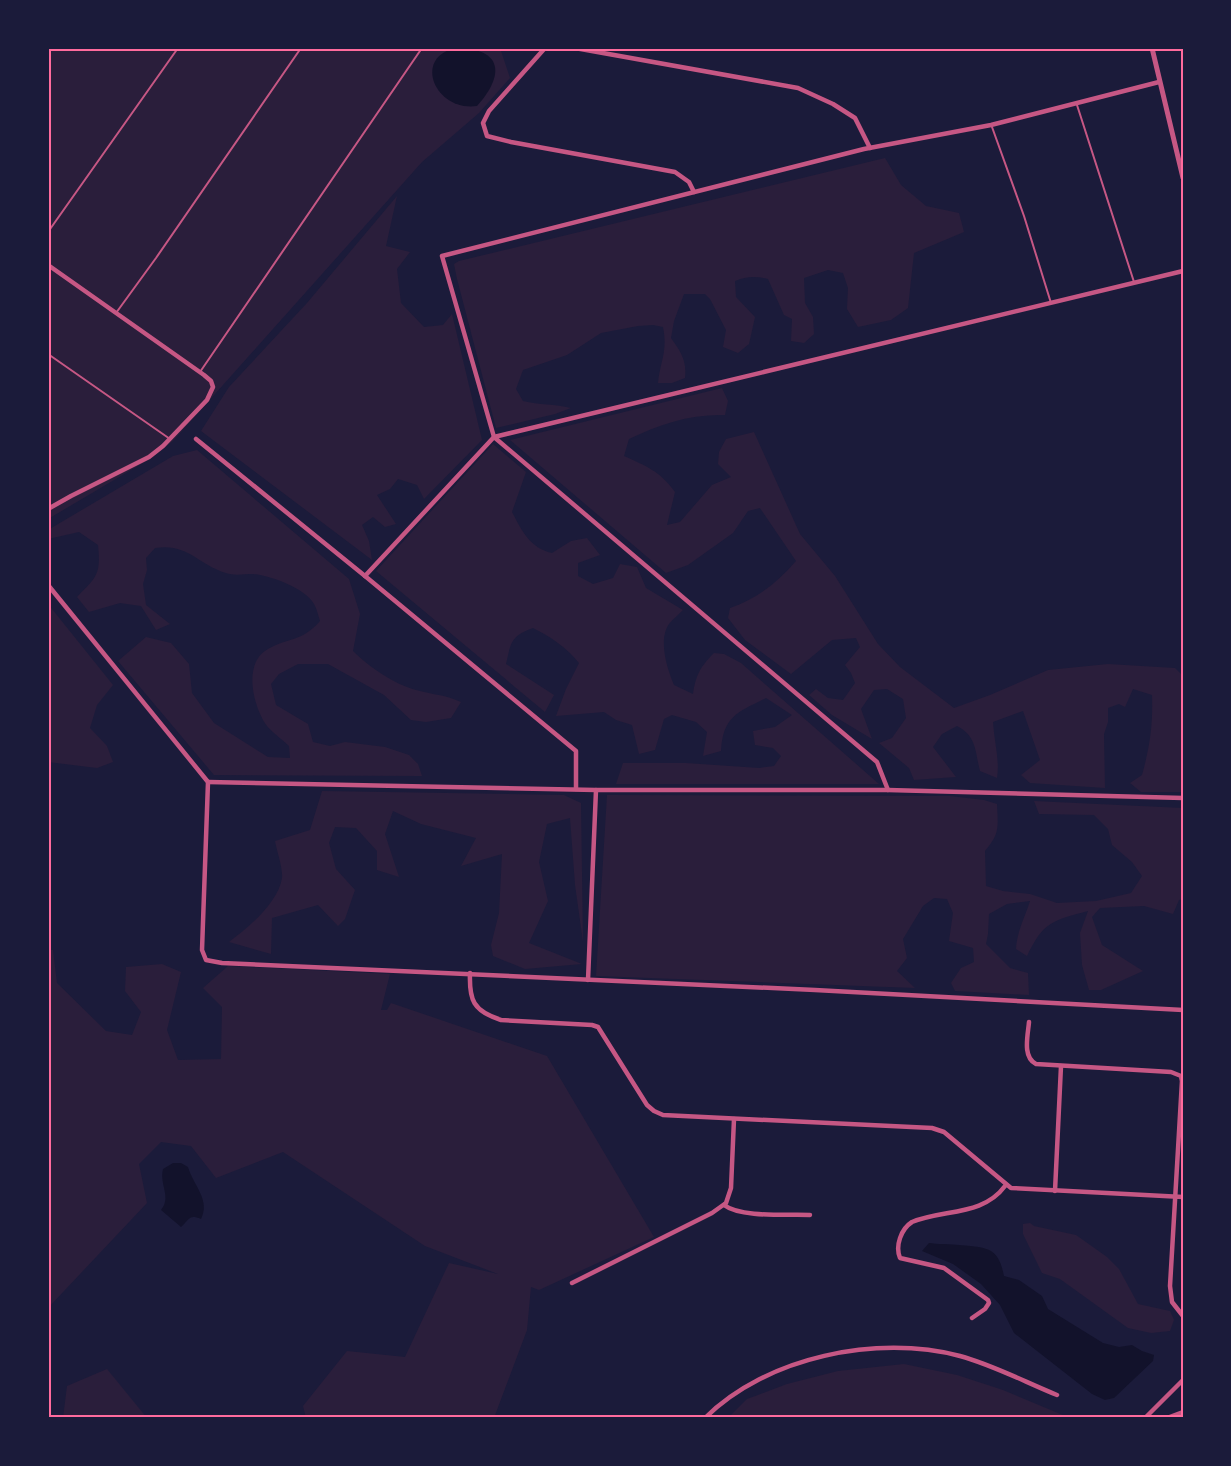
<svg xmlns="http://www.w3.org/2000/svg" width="1231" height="1466" viewBox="0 0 1231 1466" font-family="Inter,sans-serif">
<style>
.green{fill:#2a1e3b}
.water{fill:#12122b}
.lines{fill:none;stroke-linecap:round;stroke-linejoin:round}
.service{stroke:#c65784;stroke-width:2}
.minor{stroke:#c65784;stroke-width:4.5}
.tertiary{stroke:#c65784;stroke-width:5}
.neatline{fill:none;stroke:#ff6b9d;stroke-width:2}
</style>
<rect width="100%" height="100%" fill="#1b1b3a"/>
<g class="green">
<path d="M48 48H500L510 78 479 113 422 162 173 441 153 457 48 519Z"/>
<path d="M885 158 901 185 926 206 959 213 964 232 914 253 908 308 891 320 858 327 847 309 848 288 843 273 828 270 804 278 805 303 813 317 814 334 804 343 791 341 792 319 784 315 768 279C757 276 746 276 735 281L736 297 755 317 749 344 738 353 723 347 726 330 710 299 705 294H684L674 321 671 338C681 352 687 361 685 378L672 383H658C660 361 668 352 663 327L653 325 638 326 601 333 567 355 523 370 516 389 523 401C539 405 555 404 571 408L555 414 496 428 457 279 454 264 459 261Z"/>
<path d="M397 196 386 246 410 252 397 269 401 303 424 327 443 325 452 314 482 440 424 499 417 485 398 479 390 489 377 495 396 524 385 527 373 517 362 525 369 541 372 560 201 431 229 387 307 303Z"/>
<path d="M722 388 728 401 725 415C690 414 660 424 629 439L624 456C646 466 660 471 675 492L667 525 680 522 712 485 731 477 718 464 719 452 726 439 754 432 800 534 835 576 878 644 900 667 954 708 990 695 1048 670 1108 664 1175 668 1183 676V792H1141L1130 783 1142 775C1150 746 1153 725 1152 695L1133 689 1125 707 1119 704 1108 708V722L1104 734 1105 788 1030 783 1021 775 1040 760 1023 711 993 722C994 741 1000 760 997 778L980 771C975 752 977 736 957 726L942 734 933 747 956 777 914 780 909 768 879 743 892 738 906 718 903 699 887 689 874 690 861 709 872 739 832 715 809 695 816 689 828 698 843 700 855 683 851 673 845 665 860 647 856 638 832 640 791 674 745 640 728 618 730 608C758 598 777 583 796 561L760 508 748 511 733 533 688 565 666 573 510 440Z"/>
<path d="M493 444 526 472 512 512C522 531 530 548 552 553L571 541 587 538 600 555 578 563V576L593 584 613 578 620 564 637 567 646 588 683 610C679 614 673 619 669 624 658 640 667 668 674 685L693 694C696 675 700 667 714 653L724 654 741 663 879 784H616L623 763H686L759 768 774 766 781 756 773 748 755 745 753 731 775 727 792 715 766 698C738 712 723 716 721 751L703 756 707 732 696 722 672 715 664 719 655 750 639 754 632 725 616 720 604 712 556 716 566 689 579 663C566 647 551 637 533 628 511 636 511 642 506 664L554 695 545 712 376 571Z"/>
<path d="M197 450 349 579 360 614 353 651C369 667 394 684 416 690 433 695 444 694 461 702L451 718 426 722 411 720 384 695 328 664H298L279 674 271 684 276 705 308 724 313 742 330 746 345 742 385 747 409 755 418 764 422 776 214 775 118 661 146 637 171 643 189 664 192 693 214 723 268 757 290 758 289 746C281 738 268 730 263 720 252 700 244 662 268 649 289 637 302 642 320 621 318 615 317 609 314 604 305 588 271 576 253 574 244 574 234 576 226 573 197 564 188 543 155 548L146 558 147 570 143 584 146 605 170 624 156 630 141 606 120 603 89 612 77 597C97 577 101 574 98 545L79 532 48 539V530L173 456Z"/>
<path d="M48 604 113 685 97 705 90 728 107 746 113 762 97 768 48 762Z"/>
<path d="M322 791 564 795 581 803 583 942 575 885 570 818 547 824 539 862 548 901 529 943 582 964 525 969 493 956 491 945 499 913 502 854 461 866 476 838 421 824 393 811 385 834 399 877 377 870V851L356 828 335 827 329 843 336 869 355 890 345 919 338 926 318 905 272 918 271 954 229 942C248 928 278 903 282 878 283 868 277 852 275 841L310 830Z"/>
<path d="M607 795 950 796 984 800 997 804C998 828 1000 833 985 851L986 886 1003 891 1030 894 1057 903 1096 901 1131 893 1142 876 1132 862 1112 845 1108 829 1094 815 1039 814 1034 801 1183 808V899L1179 900 1173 914 1144 906 1100 908 1092 917 1102 945 1143 971 1101 990H1089L1082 965 1080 933 1088 911C1052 921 1044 921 1027 956L1016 949C1017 931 1025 917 1030 901L1007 904 989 914 988 934 986 944 1010 968 1028 973 1029 995 955 991 951 983 961 968 974 962 973 948 949 941 953 913 947 899 934 898 923 906 903 939 907 958 897 971 915 988 596 976Z"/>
<path d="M48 950H53L57 983 106 1031 132 1035 141 1012 125 991 126 967 162 964 181 972 167 1030 178 1060 221 1059 222 1007 203 988 228 966 390 974 381 1010H387L391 1003 547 1056 654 1237 539 1290 531 1287 527 1330 494 1418H306L303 1406 347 1351 405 1357 449 1263 498 1274 425 1246 283 1152 216 1178 191 1146 161 1142 139 1164 147 1203 48 1308Z"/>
<path d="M1030 1223 1034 1226 1076 1235 1107 1257 1119 1269 1138 1304 1170 1311 1174 1320 1170 1331 1151 1333 1128 1328 1060 1279 1042 1273 1023 1234V1224Z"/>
<path d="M904 1364 957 1375 1003 1390 1070 1418H728L747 1399 787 1384 838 1371Z"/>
<path d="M107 1369 147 1418H63L67 1386Z"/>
</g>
<g class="water">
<path d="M456 48C503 48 505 75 477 106 435 112 412 57 456 48Z"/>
<path d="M173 1163H181L188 1167C193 1185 211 1200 201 1219 189 1214 190 1219 181 1227L161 1210C172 1197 159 1185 163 1169Z"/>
<path d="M929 1243C944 1245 980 1244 991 1251 1000 1257 1002 1267 1004 1276L1019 1280 1042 1296 1048 1309 1103 1343 1119 1347 1132 1345 1142 1351 1154 1355 1153 1361 1114 1398 1105 1400 1092 1394 1014 1333 1000 1305 981 1284 953 1264 922 1251Z"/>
</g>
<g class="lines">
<g class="service">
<path d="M48 53 51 48"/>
<path d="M1077 105 1134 282"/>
<path d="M992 127 1024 216 1051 303"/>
<path d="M48 232 178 48"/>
<path d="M116 313 156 258 301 48"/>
<path d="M48 354 170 439"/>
<path d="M200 372 422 48"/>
</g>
<g class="minor">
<path d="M545 48 489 111 483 123 487 136 511 142 675 172 689 182 694 192"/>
<path d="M575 48 798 88 833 104 855 118 870 148"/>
<path d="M48 265 204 375 211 381 213 387 207 400 163 446 149 457 71 496 48 509"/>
<path d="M196 439 365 576 576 751V789"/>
<path d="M365 576 494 437 1183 271"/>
<path d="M48 585 208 782 202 950 206 960 222 963 815 990 1183 1010"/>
<path d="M208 782 596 790H888L1183 798"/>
<path d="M888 790 877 762 494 437 442 256 864 149 991 125 1159 82"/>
<path d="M470 973C469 1000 473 1011 501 1020L592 1025 598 1027 647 1105 654 1111 663 1115 932 1128 944 1132 1011 1188 1183 1197"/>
<path d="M588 980 596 790"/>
<path d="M1029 1022C1028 1035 1022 1057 1036 1064L1171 1072 1181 1076 1182 1081 1170 1286 1172 1302 1183 1316"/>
<path d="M1055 1191 1061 1066"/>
<path d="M724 1205C741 1218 788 1214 810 1215"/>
<path d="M572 1283 712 1213 726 1203 731 1188 734 1119"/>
<path d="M972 1318 985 1309 989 1303 988 1300 944 1268 900 1258C895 1246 901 1229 912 1222 944 1209 983 1216 1005 1186"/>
<path d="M705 1418C766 1357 877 1334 960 1356 993 1365 1025 1382 1057 1395"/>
<path d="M1145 1418 1183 1380"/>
<path d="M1167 1418 1183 1412"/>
</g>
<path class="tertiary" d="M1152 48 1183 178"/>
</g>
<rect width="1231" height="1466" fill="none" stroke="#1b1b3a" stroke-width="99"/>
<rect x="50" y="50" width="1132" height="1366" class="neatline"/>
</svg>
